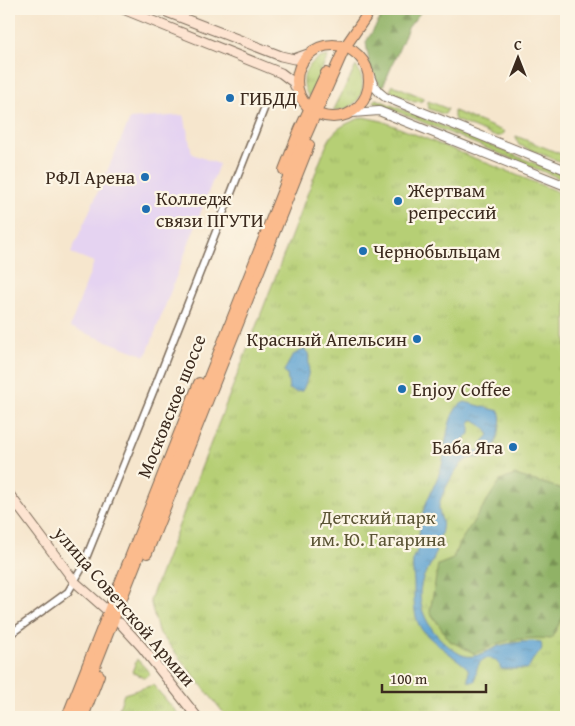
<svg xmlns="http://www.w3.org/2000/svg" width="575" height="726" viewBox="0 0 575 726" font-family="'Gentium Book Plus',serif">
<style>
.built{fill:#e5d3f1}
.grass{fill:url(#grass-tufts);stroke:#787c4a}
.forest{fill:url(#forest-firs);stroke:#666e42}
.water{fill:url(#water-ripples);stroke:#4c6678;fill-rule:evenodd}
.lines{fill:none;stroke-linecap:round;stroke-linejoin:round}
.minor-casing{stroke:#7c6c5b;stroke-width:9}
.tertiary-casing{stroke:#7c6c5b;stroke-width:10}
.secondary-casing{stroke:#7c6c5b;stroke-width:11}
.primary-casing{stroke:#7c6c5b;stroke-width:12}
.minor{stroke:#fff;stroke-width:6}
.tertiary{stroke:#fff;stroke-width:8}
.secondary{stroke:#fde4d1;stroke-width:9}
.primary{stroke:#fbbb8d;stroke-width:10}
.poi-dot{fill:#1f6fb2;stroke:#fcf5e5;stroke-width:2}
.labels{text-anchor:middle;stroke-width:4.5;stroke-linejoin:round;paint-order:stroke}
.poi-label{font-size:19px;fill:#3b2a1e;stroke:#fcf5e5;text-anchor:start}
.street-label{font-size:19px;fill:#3b2a1e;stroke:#fcf5e5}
.park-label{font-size:19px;fill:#5a5334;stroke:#fcf5e5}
</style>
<defs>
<pattern id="grass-tufts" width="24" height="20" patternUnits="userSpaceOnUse" patternTransform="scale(1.25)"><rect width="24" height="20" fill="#b6cf75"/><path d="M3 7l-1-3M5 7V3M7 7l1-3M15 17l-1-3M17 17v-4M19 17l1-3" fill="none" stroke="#9db265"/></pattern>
<pattern id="forest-firs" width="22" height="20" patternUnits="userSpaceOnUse" patternTransform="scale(1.25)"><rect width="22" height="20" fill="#90b266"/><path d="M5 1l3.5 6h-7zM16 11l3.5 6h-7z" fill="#779153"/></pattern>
<pattern id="water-ripples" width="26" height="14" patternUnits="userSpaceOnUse" patternTransform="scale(1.25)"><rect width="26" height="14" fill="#5da2d2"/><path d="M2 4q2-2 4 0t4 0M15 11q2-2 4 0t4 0" fill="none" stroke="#4e84aa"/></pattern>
</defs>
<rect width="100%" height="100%" fill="#fcf5e5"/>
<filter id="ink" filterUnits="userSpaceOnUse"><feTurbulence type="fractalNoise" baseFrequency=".02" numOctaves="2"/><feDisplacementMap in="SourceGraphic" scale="10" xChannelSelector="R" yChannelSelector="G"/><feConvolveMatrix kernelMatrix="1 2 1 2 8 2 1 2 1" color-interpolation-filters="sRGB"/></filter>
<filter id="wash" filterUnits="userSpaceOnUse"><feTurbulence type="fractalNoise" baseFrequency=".0096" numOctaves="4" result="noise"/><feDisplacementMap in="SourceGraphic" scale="20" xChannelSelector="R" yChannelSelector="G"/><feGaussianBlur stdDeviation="1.12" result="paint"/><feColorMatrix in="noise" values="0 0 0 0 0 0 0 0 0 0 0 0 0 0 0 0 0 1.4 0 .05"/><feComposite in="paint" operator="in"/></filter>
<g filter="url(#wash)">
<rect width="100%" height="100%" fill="#f6e6cd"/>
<path class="built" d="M184 115 192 154 219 164 146 356 70 327 94 262 71 253 130 119Z"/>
<g class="grass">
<path d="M328 56 309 97C297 79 307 59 328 56Z"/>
<path d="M356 66C371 88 359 110 333 111Z"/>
<path d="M393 85 424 98 422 101 414 102 390 91Z"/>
<path d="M376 99 566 176V181L374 102V100Z"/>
<path d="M428 101 448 109 445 114H443L429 109 428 106Z"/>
<path d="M454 111 505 132 501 136H494L455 120 454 117Z"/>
<path d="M363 117 382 121 566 195V717H227L158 631 150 600 319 164C331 133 331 129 363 117Z"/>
<path d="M516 136 566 156V164L519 145 516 139Z"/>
<path d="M137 659 150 673 145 678 132 672Z"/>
<path d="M153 685 181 717H116L124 694Z"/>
</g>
<g class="forest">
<path d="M386 9H423L408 28 382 89 370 69 366 42Z"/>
<path d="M515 475 566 490V611L551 639C538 637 508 639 496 644 488 648 483 651 474 653L450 641 430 612 438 565 453 559 458 545 500 481Z"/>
</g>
<g class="water">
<path d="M304 349 308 353C310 366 309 379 302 391L296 392 289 389 287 375 284 371 293 355Z"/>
<path d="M465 402 499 411C504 420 496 451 487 456 481 459 477 457 472 458 462 459 454 473 449 482 445 489 438 502 439 510 440 517 444 522 442 529 442 534 439 538 437 543 436 548 436 553 434 558 431 565 426 571 423 578 412 609 434 639 460 654 474 661 486 651 499 646 507 643 533 640 541 642 543 650 541 652 535 657 532 660 530 665 528 669H501C498 659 486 653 479 664 476 668 476 676 475 681L472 682 468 681C468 677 469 673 468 669 467 665 426 639 420 627 413 614 414 599 414 586 414 575 411 566 414 555H416C419 539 419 524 424 509 429 494 438 480 442 465 446 449 446 408 465 402ZM472 420H475L485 429 489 435 481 444 480 451 474 450 464 445 465 437 470 434V423Z"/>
</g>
</g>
<g filter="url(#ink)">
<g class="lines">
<defs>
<path id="minor" d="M9 635 68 592 82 568 155 387 264 109"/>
<g id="tertiary">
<path d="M369 72C372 83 375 90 385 97L566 170"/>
<path d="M352 113 379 111 566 186"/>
</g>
<g id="secondary">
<path d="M123 9 281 73 293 82 300 96"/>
<path d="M159 9 281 56 294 59 308 54"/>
<path d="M9 494 75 582 109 612"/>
<path d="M120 623 142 647 197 717"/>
</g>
<g id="primary">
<circle cx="333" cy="81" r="36"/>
<path d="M284 170 300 129 326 73"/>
<path d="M147 553 309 145"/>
<path d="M67 717 199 383"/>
<path d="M75 717 292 167 345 47 371 9"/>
<path d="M83 717 99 675"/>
</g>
</defs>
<use href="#minor" class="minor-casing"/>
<use href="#tertiary" class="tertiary-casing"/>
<use href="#secondary" class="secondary-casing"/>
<use href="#primary" class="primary-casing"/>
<use href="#minor" class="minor"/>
<use href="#tertiary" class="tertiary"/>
<use href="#secondary" class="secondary"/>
<use href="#primary" class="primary"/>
</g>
</g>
<g class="poi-dot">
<circle cx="230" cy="98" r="5"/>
<circle cx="145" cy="177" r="5"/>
<circle cx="398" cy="201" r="5"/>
<circle cx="146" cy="209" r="5"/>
<circle cx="363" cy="251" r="5"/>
<circle cx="417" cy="339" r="5"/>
<circle cx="402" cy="389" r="5"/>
<circle cx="513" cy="447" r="5"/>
</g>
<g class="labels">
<g class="poi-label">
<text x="240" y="105">ГИБДД</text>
<text x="135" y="184" text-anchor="end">РФЛ Арена</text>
<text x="408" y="197">Жертвам<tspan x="408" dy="22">репрессий</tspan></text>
<text x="156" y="205">Колледж<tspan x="156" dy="22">связи ПГУТИ</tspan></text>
<text x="373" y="258">Чернобыльцам</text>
<text x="407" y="346" text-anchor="end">Красный Апельсин</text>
<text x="412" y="396">Enjoy Coffee</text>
<text x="503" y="454" text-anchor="end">Баба Яга</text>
</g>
<g class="street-label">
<text transform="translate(171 406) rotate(-68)" y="7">Московское шоссе</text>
<text transform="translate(125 606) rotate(49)" y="7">улица Советской Армии</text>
</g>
<g class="park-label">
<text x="378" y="524">Детский парк<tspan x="378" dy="22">им. Ю. Гагарина</tspan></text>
</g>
</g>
<rect width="575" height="726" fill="none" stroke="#fcf5e5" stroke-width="30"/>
<g transform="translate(518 58)" stroke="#fcf5e5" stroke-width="4" paint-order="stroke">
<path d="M0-4L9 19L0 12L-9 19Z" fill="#3b2a1e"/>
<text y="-8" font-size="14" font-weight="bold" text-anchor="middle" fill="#3b2a1e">С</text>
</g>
<path d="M382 684v8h104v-8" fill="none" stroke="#3b2a1e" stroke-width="2.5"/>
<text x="390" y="684" font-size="15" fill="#3b2a1e" stroke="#fcf5e5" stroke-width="4" paint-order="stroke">100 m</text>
</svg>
